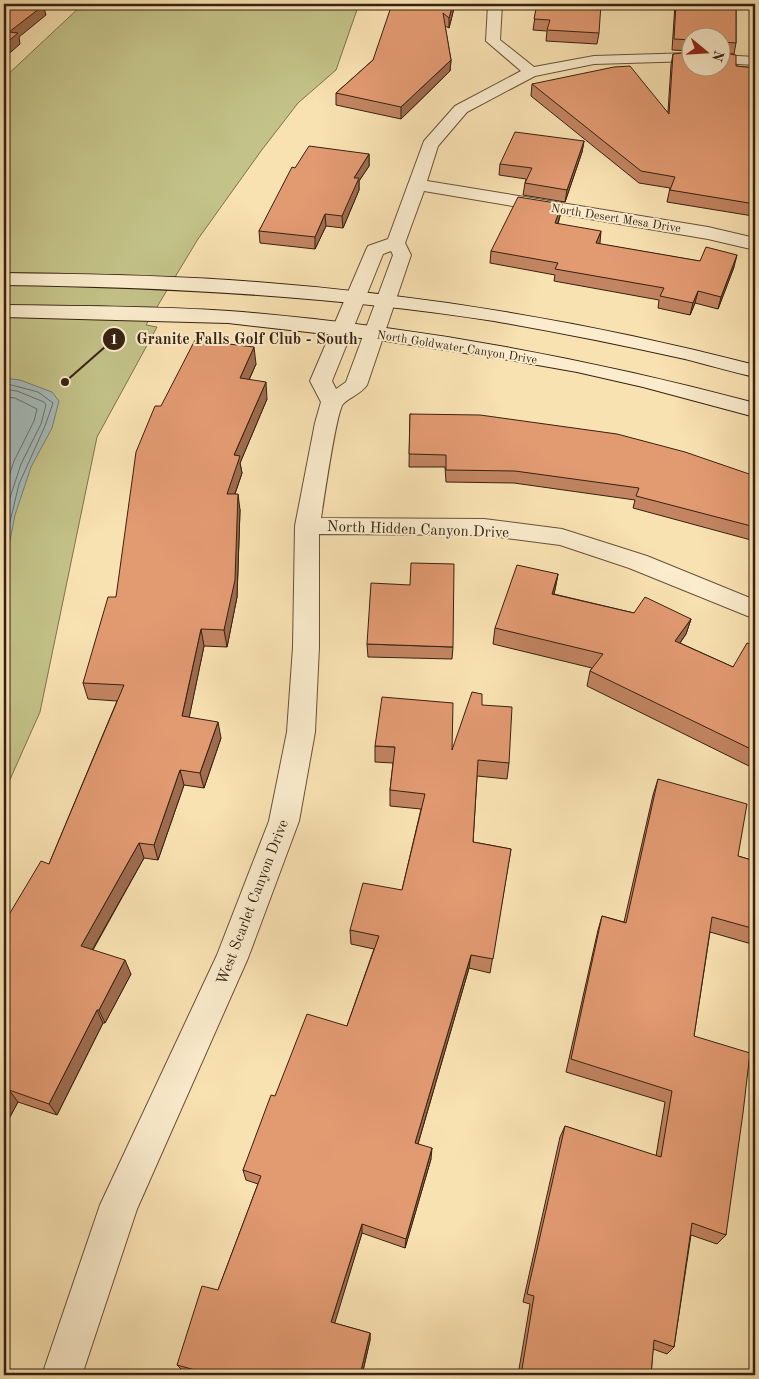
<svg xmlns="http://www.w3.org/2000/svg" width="759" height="1379" viewBox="0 0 759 1379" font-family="'Old Standard TT',serif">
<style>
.green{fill:#c3c288;stroke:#7d724c}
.water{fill:#a4bab9;stroke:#787d75}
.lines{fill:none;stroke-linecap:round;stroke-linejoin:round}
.shore{stroke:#6e6e64;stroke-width:1}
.street-casing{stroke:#685138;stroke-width:2}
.secondary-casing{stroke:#372110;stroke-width:2}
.street{fill:#fbeccd;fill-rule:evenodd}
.secondary{fill:#fbeccd;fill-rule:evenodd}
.wall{fill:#c28461;stroke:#372110}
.shaded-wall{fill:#9e6c4f;stroke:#372110}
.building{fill:#e29a71;stroke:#372110}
.labels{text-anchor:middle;stroke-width:4;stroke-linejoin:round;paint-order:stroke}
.far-street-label{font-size:12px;fill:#372110;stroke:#fbeccd}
.street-label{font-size:15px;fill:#372110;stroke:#fbeccd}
.leader{fill:none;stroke:#372110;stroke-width:2}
.callout-dot{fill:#372110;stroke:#fbeccd;stroke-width:2}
.mark-label{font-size:15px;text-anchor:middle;font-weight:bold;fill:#fff}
.callout-label{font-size:16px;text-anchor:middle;font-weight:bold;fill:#372110;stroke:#fbeccd;stroke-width:4;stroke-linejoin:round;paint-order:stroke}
</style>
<rect width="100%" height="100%" fill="#f9e2b2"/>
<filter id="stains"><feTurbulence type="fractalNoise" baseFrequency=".004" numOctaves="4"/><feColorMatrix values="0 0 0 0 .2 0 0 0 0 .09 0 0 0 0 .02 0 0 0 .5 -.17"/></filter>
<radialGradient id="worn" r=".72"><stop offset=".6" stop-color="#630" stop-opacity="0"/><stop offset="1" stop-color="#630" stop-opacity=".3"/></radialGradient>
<path class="green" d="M83 4H359L336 70 298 103 261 151 198 239 146 325 157 327 97 437 40 712 4 793V78Z"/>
<path class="water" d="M4 378 20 380 52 392 59 401 52 428 31 467 15 515 4 571Z"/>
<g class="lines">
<g class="shore">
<path d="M4 383 38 392 53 403 45 426 19 484 4 547"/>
<path d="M4 389 17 391 44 402 46 405 41 424 21 464 4 516"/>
<path d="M4 397 15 398 37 409 34 421 14 461 4 491"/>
</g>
<defs>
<g id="street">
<path d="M488 4H502L500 40 534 67 594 56 692 53V61L594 64 535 76 467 112 438 146 427 181 708 227 755 238V250L708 239 424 191 405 243 411 255 367 385C361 394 350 397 343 404 336 413 324 500 321 518L484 519 562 529 647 556 755 600V619L629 568 560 545 484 535 319 534V647L315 732 299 821 248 958 137 1209 82 1375H42L100 1205 217 955 269 821 287 732 293 647 295 526 315 423 321 402 310 381 366 250 368 246 388 239 424 141 455 106 521 71 486 41ZM391 251 393 255 346 382 336 389 332 381 383 254Z"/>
<path d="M722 55 755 57V65L722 63Z"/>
</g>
<g id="secondary">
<path d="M4 273C79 274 154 275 229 280 407 292 582 320 755 365V377C732 372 709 365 685 359 622 345 558 332 494 321 332 296 168 287 4 285Z"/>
<path d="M4 305C79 306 154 306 229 311 407 325 583 357 755 403V417L643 387 577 372 498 358 379 340 228 323 4 317Z"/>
</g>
</defs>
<use href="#street" class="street-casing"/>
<use href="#secondary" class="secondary-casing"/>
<use href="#street" class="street"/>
<use href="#secondary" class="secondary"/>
</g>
<g class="wall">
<path d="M455 4 449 28 445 26 451 60 450 71 401 119 336 105V93L373 60Z"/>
<path d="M537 4 599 33 597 44 546 41 547 31 533 30Z"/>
<path d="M675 4H736V43L734 54 723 53 736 66 755 68V214H754L753 216 667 202 670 188 639 183 531 96 532 84 668 112 671 65 673 54 722 68V38H692V51L672 50Z"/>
<path d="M584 141 582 152 565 202 523 195 525 183 526 179 499 175 500 164Z"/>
<path d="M369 154V166L359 181V190L343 228 326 226 315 249 260 243 259 231 295 168Z"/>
<path d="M562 204 560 216 558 224 599 244 734 267 718 309 695 303 690 315 658 308 659 300 554 281 555 275 490 263 491 251Z"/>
<path d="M256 364 249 380 267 399 240 463 242 473 235 494 240 510 237 597 227 647 204 646 189 717 221 738 204 788 184 785 158 860 144 858 93 950 131 974 105 1023H103L57 1115 18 1102 4 1128V923L49 864 117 701 88 699 83 683 116 597Z"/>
<path d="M410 414 755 476V533L751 540 633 508 635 500 514 483 446 482 445 467H409Z"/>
<path d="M558 574 554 594 634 613 691 619 686 634 680 643 733 667 755 646V769L587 686 590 671 592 668 493 644 495 628Z"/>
<path d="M367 644 453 647 452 659 368 657Z"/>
<path d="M482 705 509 763 507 779 477 776 473 842 511 849 490 973 469 968 418 1144 431 1159 405 1248 362 1233 334 1323 370 1333V1340L362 1375H196L183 1371 177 1365 218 1290 258 1184 246 1180 243 1170 275 1096 347 1026 374 949 351 944 350 930 402 890 421 809 390 806V790L393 763 375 762V746L452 750Z"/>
<path d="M658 779 738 856 755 861V945L710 932 694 1036 726 1235 717 1244 691 1235 674 1347 667 1354 653 1349 651 1375H518L530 1304 523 1302 560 1137 565 1126 656 1156 665 1102 566 1072 598 930 602 916 624 922 653 795Z"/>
</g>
<g class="shaded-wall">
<path d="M35 4H50L44 8 46 15 19 37 20 44 4 58V45L9 32Z"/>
<path d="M453 4H455L449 28V18Z"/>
<path d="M451 60 450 71 401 119V107Z"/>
<path d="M584 141 582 152 565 202 567 190Z"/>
<path d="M369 154V166L359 181V190L343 228 342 216 354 178Z"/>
<path d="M562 204 560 216 554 235 555 223Z"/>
<path d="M325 214 326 226 315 249V237Z"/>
<path d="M601 231 600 243 594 255 596 243Z"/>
<path d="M737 255 734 267 718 309 721 297Z"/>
<path d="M698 291 695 303 690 315 693 303Z"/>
<path d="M254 347 256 364 242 395 240 378Z"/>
<path d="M266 382 267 399 240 463 242 473 229 511 227 494 234 455Z"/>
<path d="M238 494 240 510 237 597 227 647 224 630Z"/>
<path d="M755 527V533L751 540 755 528Z"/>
<path d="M558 574 555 590 549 610 552 594Z"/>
<path d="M691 619 686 634 670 657 675 641Z"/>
<path d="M201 629 204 646 186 733 182 716Z"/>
<path d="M218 722 221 738 204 788 200 773Z"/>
<path d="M180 770 184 785 158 860 154 845Z"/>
<path d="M139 843 144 858 87 959 81 946Z"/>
<path d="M471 955 469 968 415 1154V1143Z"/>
<path d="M125 960 131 974 105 1023 99 1010Z"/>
<path d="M97 1010 103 1023 57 1115 49 1104Z"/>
<path d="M9 1090 18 1102 4 1128V1100Z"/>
<path d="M432 1148 431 1159 405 1248 406 1239Z"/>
<path d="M362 1224V1233L333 1329 331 1322Z"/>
<path d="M370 1333V1340L362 1375H360Z"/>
</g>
<g class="building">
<path d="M4 4H35L44 5 9 32 18 33 4 45Z"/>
<path d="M392 4H453L449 18 443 13 451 60 401 107 336 93 373 60Z"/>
<path d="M537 4H601L599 33 547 30 550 20 534 19Z"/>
<path d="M676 4H736V43L722 42V38H692V40L674 39Z"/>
<path d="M722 44H723V53L736 55V66L755 68V204L670 190 675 177 641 171 532 84 614 67 630 66 669 114 673 54 692 52V68H722Z"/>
<path d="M515 132 584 141 567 190 525 183 532 168 500 164Z"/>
<path d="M309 146 369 154 354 178H359L342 216 325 214 315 237 259 231 292 167 295 168Z"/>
<path d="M518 197 562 204 555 223 601 231 596 243 700 261 706 247 737 255 721 297 698 291 693 303 660 296 664 288 555 269 558 263 491 251Z"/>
<path d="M195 340 254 347 240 378 266 382 234 455 240 456 227 494H238L235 580 224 630 201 629 182 716 218 722 200 773 180 770 154 845 139 843 81 946 125 960 99 1010H97L49 1104 9 1090 4 1100V923L41 861 49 864 124 685 83 683 108 597H116L136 452 155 406H161Z"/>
<path d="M410 414 480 415 617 434 685 452 755 476V527L636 496 639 488 515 471 446 470V455L409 454Z"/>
<path d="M411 563 454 564 453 647 367 644 371 583 410 585Z"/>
<path d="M517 565 558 574 552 594 634 613 645 597 691 619 675 641 733 667 747 643 755 646V751L590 671 603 654 495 628Z"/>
<path d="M472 692 482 694V705L512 707 509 763 478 760 473 842 511 849 493 959 471 955 415 1143 432 1148 406 1239 362 1224 331 1322 370 1333 360 1375H213L177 1365 202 1286 218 1290 261 1176 243 1170 271 1095 275 1096 307 1014 347 1026 379 936 350 930 363 883 402 890 425 794 390 790 395 747 375 746 382 697 453 703 452 750Z"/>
<path d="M658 779 747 804 738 856 755 861V929L712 917 694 1036 750 1053 743 1113 726 1235 692 1223 674 1347 654 1340 651 1375H521L534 1296 527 1294 565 1126 661 1157 672 1091 571 1059 602 916 626 923Z"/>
</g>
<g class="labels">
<g class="far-street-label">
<text transform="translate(616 218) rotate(9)" y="4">North Desert Mesa Drive</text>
<text transform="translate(457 347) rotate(9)" y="4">North Goldwater Canyon Drive</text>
</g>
<g class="street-label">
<text transform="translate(418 529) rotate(2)" y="5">North Hidden Canyon Drive</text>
<text transform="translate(252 902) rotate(-69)" y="5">West Scarlet Canyon Drive</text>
</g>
</g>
<path class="leader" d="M65 382L114 339"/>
<g class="callout-dot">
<circle cx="65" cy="382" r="5"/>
<circle cx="114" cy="339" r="12"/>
</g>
<g class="mark-label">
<text x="114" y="344">1</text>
</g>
<g class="callout-label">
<text x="247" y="344">Granite Falls Golf Club - South</text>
</g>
<rect width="759" height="1379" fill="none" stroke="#f9e2b2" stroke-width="20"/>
<rect x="5" y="5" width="749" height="1369" fill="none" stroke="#372110" stroke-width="2.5"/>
<rect x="10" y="10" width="739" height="1359" fill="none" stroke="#372110"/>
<g transform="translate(706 52) rotate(108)"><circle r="24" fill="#fbeccd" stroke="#ad9b81"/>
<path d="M0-4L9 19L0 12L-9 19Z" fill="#8f2418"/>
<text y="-8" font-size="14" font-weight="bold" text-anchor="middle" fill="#372110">N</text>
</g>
<rect width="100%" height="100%" filter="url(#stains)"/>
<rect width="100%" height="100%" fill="url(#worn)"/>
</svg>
